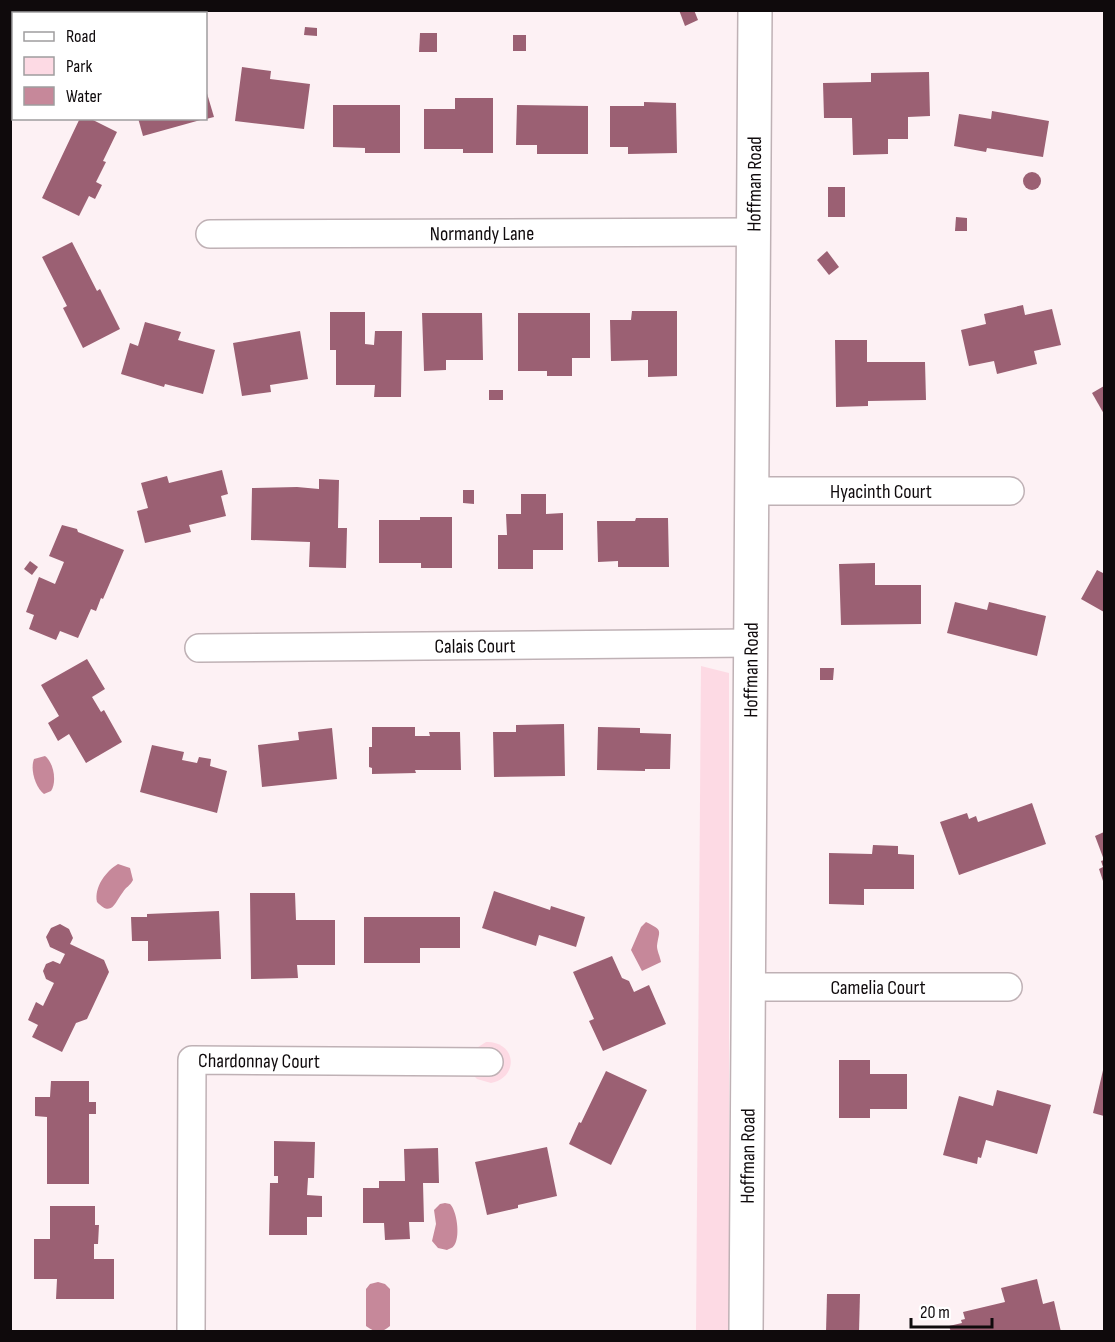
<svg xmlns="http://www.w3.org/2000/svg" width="1115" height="1342" viewBox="0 0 1115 1342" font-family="'Sofia Sans Condensed',sans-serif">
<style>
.green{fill:#fddae4}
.water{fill:#c6889a}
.building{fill:#9b6073}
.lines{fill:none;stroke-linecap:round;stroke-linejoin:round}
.street-casing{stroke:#bfb1b5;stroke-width:30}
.secondary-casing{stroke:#bfb1b5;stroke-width:36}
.street{stroke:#fff;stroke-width:27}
.secondary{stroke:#fff;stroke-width:33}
.labels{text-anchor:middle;stroke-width:5;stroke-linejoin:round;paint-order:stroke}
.street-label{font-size:20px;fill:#0f0a0c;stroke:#fff}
</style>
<rect width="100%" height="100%" fill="#fdf1f4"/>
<g class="green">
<path d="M701 666 729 673V1332L696 1331Z"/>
<path d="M486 1042C516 1041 520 1077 491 1083L477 1079 472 1074 475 1049Z"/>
</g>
<g class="water">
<path d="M45 756C54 763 57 782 51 791L44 794C35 787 30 769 34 759Z"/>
<path d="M118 864 130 868 133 880C130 886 126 887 123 892 115 902 112 918 97 902 94 887 106 871 118 864Z"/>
<path d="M646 922C664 931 659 930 657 946 657 951 660 956 661 962L642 971 631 950 641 927Z"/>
<path d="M445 1203 450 1204C457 1211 460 1235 455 1244 453 1248 451 1248 447 1250L438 1248 432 1241 436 1224 434 1210 440 1204Z"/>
<path d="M378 1282 385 1284 390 1289V1326C382 1333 375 1333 366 1326V1289L370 1284Z"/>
</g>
<g class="building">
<path d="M679 10H694L698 20 685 26Z"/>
<path d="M305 27 317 28V36L304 35Z"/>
<path d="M420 33H437V52H419Z"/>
<rect x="513" y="35" width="13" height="16"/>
<path d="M242 67 271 71 270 79 310 84 304 129 235 121Z"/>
<path d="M929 72 930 116 908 117V139H888V154L853 155 852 118H824L823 83 871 82V73Z"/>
<path d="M206 90 214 117 206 119Z"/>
<path d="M455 98H493V153H463V149H424V109H455Z"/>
<path d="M644 102 676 103 677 153 628 154V147H610V106H644Z"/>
<path d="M333 105H400V153H365V148L333 147Z"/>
<path d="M517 105 588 106V154H537V145H516Z"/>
<path d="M992 111 1049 121 1043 157 987 148 986 152 954 146 959 114 991 119Z"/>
<path d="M80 118H89L117 132 103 161 106 162 96 182 102 185 95 199 89 196 79 216 42 198Z"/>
<path d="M138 118H204V119L143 136Z"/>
<circle cx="1032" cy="181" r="9"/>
<rect x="828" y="187" width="17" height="30"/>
<path d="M956 217 967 218V231H955Z"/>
<path d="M72 242 97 291 100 289 120 329 83 348 63 308 67 306 42 257Z"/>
<path d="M827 251 839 267 829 275 817 260Z"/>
<path d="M1023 305 1025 315 1052 309 1061 345 1034 351 1037 364 997 374 994 361 969 366 961 330 986 324 984 314Z"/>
<path d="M632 311H677V376L648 377V360L611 361 610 320H631Z"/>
<path d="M330 312H365V344L374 345 375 331H402L401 397H374L375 385H336V350H330Z"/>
<path d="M422 313H482L483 360H446V370L424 371Z"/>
<path d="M518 313H590V358H572V376H547V371H518Z"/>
<path d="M145 322 181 332 178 340 215 350 203 394 165 384 164 387 121 374 130 343 138 346Z"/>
<path d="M300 331 308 379 270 385 271 392 242 396 233 343Z"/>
<path d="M835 340H867V362H925L926 400 868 401V406L836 407Z"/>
<path d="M1104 386V414L1092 393Z"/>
<rect x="489" y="390" width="14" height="10"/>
<path d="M222 470 228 494 221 496 226 516 189 525 191 532 145 543 137 511 148 508 141 483 167 476 169 483Z"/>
<path d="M319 479 339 480 338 528H347L346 568 309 567 310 542 251 540 252 488 297 487 319 489Z"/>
<path d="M463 490H474V504L463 503Z"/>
<path d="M521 494H546V514L563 513V550H533V569H498V535H507L506 514H521Z"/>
<path d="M420 517H452V568H421V563H379V520H420Z"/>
<path d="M636 518H668L669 567H618V561L598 562 597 521H635Z"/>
<path d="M62 525 77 529 78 532 124 550 103 599 101 598 96 611 91 609 78 638 60 631 56 640 29 629 34 615 26 612 39 577 55 584 64 562 49 556Z"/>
<path d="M30 561 38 567 32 575 24 569Z"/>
<path d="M875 563V585H921V624L841 625 839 564Z"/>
<path d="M1097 570 1103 573 1104 570V612L1081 599Z"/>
<path d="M955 602 987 610 989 602 1046 616 1037 656 947 633Z"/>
<path d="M87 659 105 689 92 697 101 712 104 710 122 742 86 763 69 734 58 741 48 723 59 716 41 685Z"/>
<path d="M820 668H834L833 680H820Z"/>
<path d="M564 724 565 776 494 777 493 732H516V725Z"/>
<path d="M372 727H415V736H430L429 732H460L461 770H415L416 773 372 774V768L369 767V747H372Z"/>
<path d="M598 727 640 728V733L671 734 670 769H645V771L597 770Z"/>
<path d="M332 728 337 779 262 787 258 745 299 740 298 732Z"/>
<path d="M152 745 184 752 182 760 197 763 199 757 211 759 210 766 227 771 217 813 140 792Z"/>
<path d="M1032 803 1046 844 959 875 940 822 967 813 969 819 976 816 978 822Z"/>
<path d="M1104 832V884L1099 869 1103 867 1101 861 1104 860 1095 836Z"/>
<path d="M873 845 898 846V854L914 855V889H864V905L829 904V853L872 854Z"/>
<path d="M494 891 550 910 551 906 585 917 576 947 539 935 536 946 482 928Z"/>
<path d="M250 893H295L296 920H335V965H297L298 978 251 979Z"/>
<path d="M219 911 221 959 148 961V941H132L131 917H147V914Z"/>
<path d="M364 917H460V948H420V963H364Z"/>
<path d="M60 924 69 929 73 938 70 944 104 960 109 972 87 1019 76 1023 62 1052 32 1037 38 1025 28 1020 36 1002 43 1006 54 983 46 979 43 971 46 964 53 961 60 964 65 954 50 947 46 937 51 928Z"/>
<path d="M612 956 622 978 629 981 634 992 649 985 666 1024 603 1051 589 1021 594 1019 573 972Z"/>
<path d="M839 1060H870V1074H907V1109H870V1118H839Z"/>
<path d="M1104 1066V1116L1093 1113Z"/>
<path d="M606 1071 647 1090 611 1165 569 1144 579 1122 581 1123Z"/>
<path d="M51 1081H89V1102H96V1114H89V1184H47V1117L35 1116V1097H50Z"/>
<path d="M997 1090 1051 1105 1037 1154 986 1140 981 1158 978 1157 977 1164 943 1155 959 1096 993 1106Z"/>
<path d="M274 1141 315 1142 314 1178H308L307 1195 322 1196V1217H307V1235H269L270 1183H278V1176H274Z"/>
<path d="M547 1147 557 1196 518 1205V1208L487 1215 475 1162Z"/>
<path d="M438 1148 439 1183H423L424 1222H409L410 1239 385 1240 384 1223H363V1188H379V1181H405L404 1149Z"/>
<path d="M50 1206H95V1225H99L98 1244H94V1259H114V1299H56L57 1279H34V1239H50Z"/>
<path d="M1037 1279 1043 1304 1054 1301 1061 1332H951L949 1326 962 1323 961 1320 965 1319 963 1312 1005 1302 1001 1288Z"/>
<path d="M827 1294H860L859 1332H826Z"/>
</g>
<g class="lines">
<defs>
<g id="street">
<path id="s1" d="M210 234 753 232"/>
<path id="s2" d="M752 491H1010"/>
<path id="s3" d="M199 648 751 643"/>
<path id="s4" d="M748 987H1008"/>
<path id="s5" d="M191 1332 192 1060 489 1062"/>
</g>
<g id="secondary">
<path id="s6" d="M746 1332 755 10"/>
</g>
</defs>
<use href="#street" class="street-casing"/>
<use href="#secondary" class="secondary-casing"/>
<use href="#street" class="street"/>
<use href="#secondary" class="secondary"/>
</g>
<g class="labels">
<g class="street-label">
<text dy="7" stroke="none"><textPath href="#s6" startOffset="1148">Hoffman Road</textPath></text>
<text dy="7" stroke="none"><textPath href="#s1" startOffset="272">Normandy Lane</textPath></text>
<text dy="7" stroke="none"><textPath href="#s2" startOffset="129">Hyacinth Court</textPath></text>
<text dy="7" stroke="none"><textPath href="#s3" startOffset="276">Calais Court</textPath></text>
<text dy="7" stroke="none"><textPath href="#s6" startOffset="662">Hoffman Road</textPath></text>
<text dy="7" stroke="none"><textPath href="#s4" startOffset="130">Camelia Court</textPath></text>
<text dy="7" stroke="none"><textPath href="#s5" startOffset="339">Chardonnay Court</textPath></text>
<text dy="7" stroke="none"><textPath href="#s6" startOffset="176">Hoffman Road</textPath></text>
</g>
</g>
<rect width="1115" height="1342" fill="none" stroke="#0f0a0c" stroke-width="24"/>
<rect x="12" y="12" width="195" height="108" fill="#ffffff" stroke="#9f9d9e" stroke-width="1.5"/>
<rect x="24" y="32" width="30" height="9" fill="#ffffff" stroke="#9f9d9e" stroke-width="1.5"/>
<text x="66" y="42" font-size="18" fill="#0f0a0c">Road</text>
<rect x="24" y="57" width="30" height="18" fill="#fddae4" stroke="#9f9d9e" stroke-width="1.5"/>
<text x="66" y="72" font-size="18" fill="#0f0a0c">Park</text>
<rect x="24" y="87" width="30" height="18" fill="#c6889a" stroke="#9f9d9e" stroke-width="1.5"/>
<text x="66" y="102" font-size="18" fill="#0f0a0c">Water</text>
<path d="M911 1318v9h81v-9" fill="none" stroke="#0f0a0c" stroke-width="3"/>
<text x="920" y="1318" font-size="18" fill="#0f0a0c" stroke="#ffffff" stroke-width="4.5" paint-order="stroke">20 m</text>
</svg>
